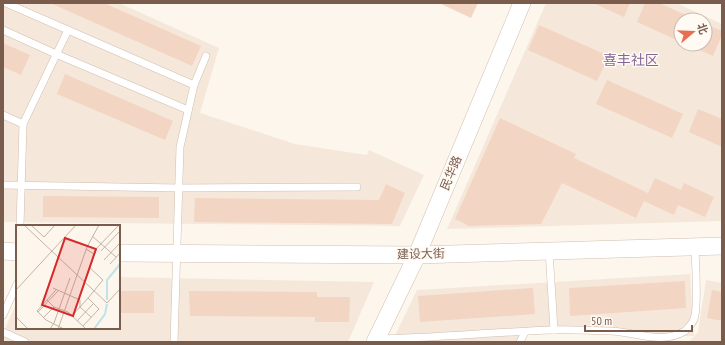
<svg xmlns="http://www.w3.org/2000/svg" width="725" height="345" viewBox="0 0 725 345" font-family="'PT Sans Narrow','Noto Sans SC',sans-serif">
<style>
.residential{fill:#f5e8da;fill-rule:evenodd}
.building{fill:#f3d5c3}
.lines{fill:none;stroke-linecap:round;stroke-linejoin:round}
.service-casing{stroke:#d1beb0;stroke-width:8}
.tertiary-casing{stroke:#d1beb0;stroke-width:18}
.service{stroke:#fff;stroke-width:7}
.tertiary{stroke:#fff;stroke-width:17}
.labels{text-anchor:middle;stroke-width:3;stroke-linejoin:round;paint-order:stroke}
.street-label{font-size:12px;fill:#7a5c4d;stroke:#fffaf3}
.quarter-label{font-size:14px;fill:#846695;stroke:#fffaf3}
.inset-river{fill:none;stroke:#bfe3e8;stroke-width:2}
.inset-road{fill:none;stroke:#c5b3a7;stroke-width:1}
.view{fill:#d62828;fill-opacity:0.15;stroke:#d62828;stroke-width:2}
.inset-edge{fill:none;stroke:#7a5c4d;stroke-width:2}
</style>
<rect width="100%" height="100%" fill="#fdf6ec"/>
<g class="residential">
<path d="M3 3H119L219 48 200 113 295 144 367 155 369 150 424 175 400 226 3 222Z"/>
<path d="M546 3H676L722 24V221L447 229ZM681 20H705V44H681Z"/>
<path d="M690 274 694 336 526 333 522 342H392L417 290Z"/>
<path d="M119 277 374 282 348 342H3V333L17 302V328H119Z"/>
<path d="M706 280 722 283V342H689L698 332Z"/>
</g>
<g class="building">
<path d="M50 3H104L201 46 192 66Z"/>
<path d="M439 3H478L471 18Z"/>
<path d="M593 3H630L624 17Z"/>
<path d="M645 3H659L697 20H681V42L637 22Z"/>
<path d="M705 24 722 31V35L713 56 686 44H705Z"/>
<path d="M539 25 609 56 597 81 528 50Z"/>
<path d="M3 43 30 55 21 75 3 67Z"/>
<path d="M65 74 173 121 165 140 57 94Z"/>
<path d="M607 80 683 114 672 138 596 104Z"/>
<path d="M698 109 722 119V147L689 132Z"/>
<path d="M500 118 576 154 574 158 648 193 655 178 681 190 684 183 714 197 705 217 678 205 674 215 644 201 636 218 562 183 541 224 469 226 455 219Z"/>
<path d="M386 184 405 193 392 224 194 222 195 198 379 200Z"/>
<path d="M43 196 159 197V218L43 217Z"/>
<path d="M685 281 686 308 570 316 569 288Z"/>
<path d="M533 288 535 314 420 322 418 296Z"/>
<path d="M712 290 722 292V321L707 318Z"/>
<rect x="119" y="291" width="35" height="22"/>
<path d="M189 291 317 292V297H350L349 322H315V317L190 316Z"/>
</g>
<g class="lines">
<defs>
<g id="service">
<path d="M6 3 194 85"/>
<path d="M3 30 56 54 188 110"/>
<path d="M3 115 23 124"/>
<path d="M3 185 179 188 357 187"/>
<path d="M20 226 23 124 68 30"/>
<path d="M549 251 554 330"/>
<path d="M3 315 17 284"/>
<path d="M3 332 25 342"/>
<path d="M376 339C435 338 494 332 553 330 572 329 591 331 610 331 637 332 661 345 685 331 688 328 693 323 694 319 699 306 695 262 695 246"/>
<path d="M174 342 180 147 194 85 206 56"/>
<path d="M520 342 525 332"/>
</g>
<g id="tertiary">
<path d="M3 251 17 252"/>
<path d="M119 253 417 255 722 246"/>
<path d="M375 342 417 255 522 3"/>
</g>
</defs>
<use href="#service" class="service-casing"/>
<use href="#tertiary" class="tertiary-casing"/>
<use href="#service" class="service"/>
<use href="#tertiary" class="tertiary"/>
</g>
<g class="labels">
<g class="street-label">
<text transform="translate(451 173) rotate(-67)" y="4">民华路</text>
<text transform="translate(421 254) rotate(-1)" y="4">建设大街</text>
</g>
<g class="quarter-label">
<text x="631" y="65">喜丰社区</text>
</g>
</g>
<g transform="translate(16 225)">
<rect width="104" height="104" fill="#fdf6ec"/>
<path class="inset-river" d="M91 75V55L104 39M78 104 89 89 91 79"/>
<path class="inset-road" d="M8 0 91 78 104 64M15 0 28 12 39 0M76 11 100 32M81 23 102 1M85 26 104 6M88 35 104 18M94 39 104 28M69 56 78 29 70 24M37 63 64 75V82M0 65 60 0M40 65 21 86 30 95 48 104M72 73 87 55 73 42M31 75 38 82 52 87 69 103M64 82 75 92M22 87 42 66M56 91 72 73 83 84 67 101M0 92 12 104M28 92 38 82M61 96 77 79M34 104 38 98 54 53M42 104 71 22 83 0"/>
<path class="view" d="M49 13 80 24 57 91 26 80Z"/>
<rect width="104" height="104" class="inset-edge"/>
</g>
<rect width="725" height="345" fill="none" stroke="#7a5c4d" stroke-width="8"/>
<g transform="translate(693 32) rotate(71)"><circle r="19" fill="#fffaf3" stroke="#cabbb1"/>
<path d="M0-3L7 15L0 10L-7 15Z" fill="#e76f51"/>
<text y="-6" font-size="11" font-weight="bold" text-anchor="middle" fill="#7a5c4d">北</text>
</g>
<path d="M585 325v6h107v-6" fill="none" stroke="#7a5c4d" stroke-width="2"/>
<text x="591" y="325" font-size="12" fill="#7a5c4d" stroke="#fffaf3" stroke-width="3" paint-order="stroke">50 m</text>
</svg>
